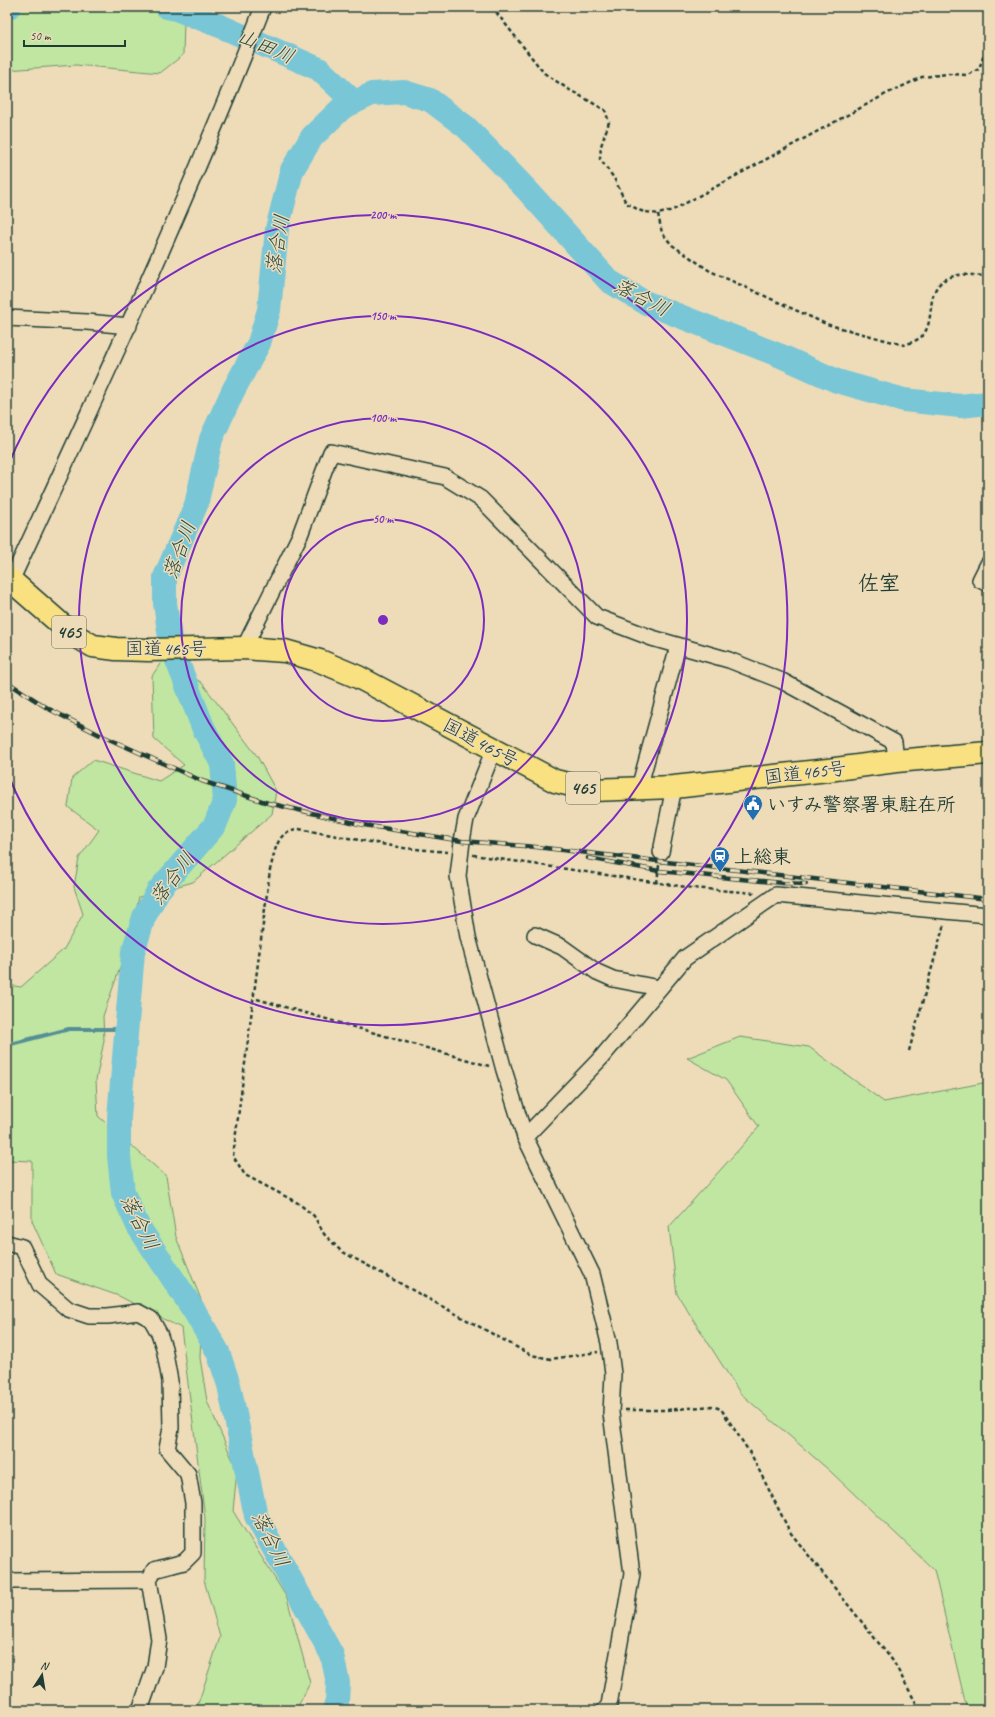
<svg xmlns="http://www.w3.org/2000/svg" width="995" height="1717" viewBox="0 0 995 1717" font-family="Caveat,'Klee One',sans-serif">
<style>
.green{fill:#c1e6a1;stroke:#70926a}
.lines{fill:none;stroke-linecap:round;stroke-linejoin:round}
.stream{stroke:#548f95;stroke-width:4}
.river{stroke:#78c6d6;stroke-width:24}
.minor-casing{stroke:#1f3d34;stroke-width:18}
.trunk-casing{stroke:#1f3d34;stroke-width:25}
.path{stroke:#1f3d34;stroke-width:2.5;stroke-dasharray:4 3;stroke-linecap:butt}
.minor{stroke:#eedcb9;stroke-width:15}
.trunk{stroke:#f9e181;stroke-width:22}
.rail-casing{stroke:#1f3d34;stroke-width:4.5}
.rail{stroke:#eedcb9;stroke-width:3;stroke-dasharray:9;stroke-linecap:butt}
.ring{fill:none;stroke:#7b2cbf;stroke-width:2}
.labels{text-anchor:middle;stroke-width:3;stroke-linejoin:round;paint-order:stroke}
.shield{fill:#eedcb9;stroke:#5d6d5c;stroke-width:1}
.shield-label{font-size:18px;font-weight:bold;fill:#1f3d34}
.street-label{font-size:19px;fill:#1f3d34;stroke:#eedcb9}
.poi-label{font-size:19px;font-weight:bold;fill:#1f3d34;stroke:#eedcb9;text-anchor:start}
.water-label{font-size:20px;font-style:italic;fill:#284b44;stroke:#eedcb9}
.quarter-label{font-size:21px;font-weight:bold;fill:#1f3d34;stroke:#eedcb9}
.centre{fill:#7b2cbf;stroke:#eedcb9;stroke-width:2}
.ring-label{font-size:12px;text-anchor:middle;font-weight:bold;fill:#7b2cbf;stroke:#eedcb9;stroke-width:3;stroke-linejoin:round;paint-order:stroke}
</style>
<rect width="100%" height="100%" fill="#eedcb9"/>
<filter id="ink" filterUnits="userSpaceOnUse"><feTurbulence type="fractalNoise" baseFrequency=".025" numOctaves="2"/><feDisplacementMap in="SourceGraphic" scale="8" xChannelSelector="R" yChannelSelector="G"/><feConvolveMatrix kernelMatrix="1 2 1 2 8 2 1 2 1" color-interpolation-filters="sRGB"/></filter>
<g filter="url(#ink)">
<g class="green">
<path d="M7 7H180L184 21 183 55 160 73 76 65 7 70Z"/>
<path d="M164 658 202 683 257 756 276 791 272 814 193 882 139 897 129 942 103 1016 104 1041 96 1080 98 1116 166 1176 176 1237 202 1302 200 1358 207 1401 237 1470 233 1511 287 1598 310 1683 296 1710H196L220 1637 204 1580 205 1518 181 1328 119 1296 56 1274 32 1221V1161L7 1160V985L21 987 64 949 83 914 74 887 79 858 99 830 68 807 72 778 93 760 159 781 184 765 154 739 152 676Z"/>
<path d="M740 1037 809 1047 884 1102 988 1082V1710H967L934 1570 830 1471 740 1393 677 1294 669 1227 759 1127 726 1080 687 1058Z"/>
</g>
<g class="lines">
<path class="stream" d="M7 1045 69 1029H126"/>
<g class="river">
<path d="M167 7 176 9 220 26 319 69 354 102"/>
<path d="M7 8 9 7"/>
<path d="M334 1710 337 1702 338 1683 332 1655 256 1516 229 1385 218 1352 195 1312 138 1226 123 1193 119 1156V1117L133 952 144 917 158 891 215 825 225 800 222 764 203 727 171 645 165 603V577L196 505 211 439 233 391 259 343 269 310 277 229 292 170 312 137 342 108 372 94 404 92 430 100 466 127 527 190 609 281 644 302 781 356 837 381 904 400 960 406 988 403"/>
</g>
<defs>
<g id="minor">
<path d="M7 318 87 322 129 326"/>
<path d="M988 564 980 580 988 584"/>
<path d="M11 581C99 391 187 202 263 7"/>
<path d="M244 648 300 535 331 452 445 477 481 499 597 617 652 638 729 660 782 681 894 742 896 761"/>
<path d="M494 749 466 819 462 841 458 876 468 937 504 1070 525 1137 592 1274 609 1343 613 1374 611 1413 632 1574 609 1705 605 1710"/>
<path d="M639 788 678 646"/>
<path d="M661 852 674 787"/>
<path d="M535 935 562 947 597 972 613 979 659 988"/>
<path d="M525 1137 601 1058 685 958 776 895 988 915"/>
<path d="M7 1243 22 1247 40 1285 68 1309 89 1316H108L138 1312 151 1319 159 1333 164 1348 170 1381 171 1428 167 1449 188 1474 193 1503V1553L184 1562 154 1570 149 1580 159 1639 155 1667 140 1710"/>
<path d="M7 1581 149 1580"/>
</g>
<path id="trunk" d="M7 577 71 633 93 646 116 649 148 650 244 648 285 651 320 661 358 677 555 781 592 790 674 787 828 770 896 761 988 753"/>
</defs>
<use href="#minor" class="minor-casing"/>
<use href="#trunk" class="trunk-casing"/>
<g class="path">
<path d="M492 7 544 73 568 89 605 110 609 122 601 146 600 159 614 178 626 203 641 211 658 214 673 210 886 94 922 77 948 74 968 75 979 69 988 43"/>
<path d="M658 214 662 233 672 245 710 271 826 324 904 345C910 343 916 341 921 337 939 320 920 285 954 276 964 273 978 276 988 276"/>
<path d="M448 852 404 848 299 829C276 830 275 852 270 870L233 1156 245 1175 298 1203 314 1216 324 1234 341 1251 531 1355 551 1359 598 1352"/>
<path d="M473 855 693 888 755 893"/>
<path d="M657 883 659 865"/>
<path d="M257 999 489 1066"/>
<path d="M909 1051 944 924"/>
<path d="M625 1410H666L712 1406 721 1409 752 1456 790 1532 893 1661 920 1710"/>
</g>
<use href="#minor" class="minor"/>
<use href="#trunk" class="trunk"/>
<defs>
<g id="rail">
<path d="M7 682 49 709 100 735 202 781 268 803 364 825 462 841 536 847 988 899"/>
<path d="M588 858 659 871 783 883 806 884"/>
</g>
</defs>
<use href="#rail" class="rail-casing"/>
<use href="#rail" class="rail"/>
</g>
</g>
<g class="ring">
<circle cx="383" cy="620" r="101"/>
<circle cx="383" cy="620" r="202"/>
<circle cx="383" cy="620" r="304"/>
<path d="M7 468A405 405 0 1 1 7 772"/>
</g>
<defs>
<symbol id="civic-pin" viewBox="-11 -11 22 30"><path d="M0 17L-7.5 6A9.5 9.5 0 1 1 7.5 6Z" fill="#1f6fb2" stroke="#eedcb9"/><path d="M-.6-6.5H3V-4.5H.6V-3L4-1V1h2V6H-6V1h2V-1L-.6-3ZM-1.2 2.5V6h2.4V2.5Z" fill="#fff"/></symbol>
<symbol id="station-pin" viewBox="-11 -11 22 30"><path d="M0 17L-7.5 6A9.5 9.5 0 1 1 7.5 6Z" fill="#1f6fb2" stroke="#eedcb9"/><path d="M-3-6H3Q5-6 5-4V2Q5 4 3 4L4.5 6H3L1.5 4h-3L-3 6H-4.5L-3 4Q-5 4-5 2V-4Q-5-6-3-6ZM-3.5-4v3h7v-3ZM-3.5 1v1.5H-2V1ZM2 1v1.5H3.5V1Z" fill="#fff"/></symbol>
</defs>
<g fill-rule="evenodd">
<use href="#civic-pin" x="742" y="793" width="22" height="30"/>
<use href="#station-pin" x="709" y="845" width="22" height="30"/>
</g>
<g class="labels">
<g class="shield">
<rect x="52" y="616" width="34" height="32" rx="3"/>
<rect x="566" y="772" width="34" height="32" rx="3"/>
</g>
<g class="shield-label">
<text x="69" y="638">465</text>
<text x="583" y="794">465</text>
</g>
<g class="street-label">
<text x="166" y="655">国道465号</text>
<text transform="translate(481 742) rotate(28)" y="7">国道465号</text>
<text transform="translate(805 772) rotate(-7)" y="7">国道465号</text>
</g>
<g class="poi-label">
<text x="767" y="811">いすみ警察署東駐在所</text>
<text x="734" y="863">上総東</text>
</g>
<g class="water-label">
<text transform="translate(266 46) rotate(23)" y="7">山田川</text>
<text transform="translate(277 244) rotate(-81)" y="7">落合川</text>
<text transform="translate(642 297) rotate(27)" y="7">落合川</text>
<text transform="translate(179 550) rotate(-70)" y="7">落合川</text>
<text transform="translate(172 878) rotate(-53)" y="7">落合川</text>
<text transform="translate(140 1222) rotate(63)" y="7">落合川</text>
<text transform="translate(271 1539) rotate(64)" y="7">落合川</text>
</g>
<g class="quarter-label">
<text x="879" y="590">佐室</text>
</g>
</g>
<circle cx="383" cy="620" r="6" class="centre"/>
<g class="ring-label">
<text x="383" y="219">200 m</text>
<text x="383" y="320">150 m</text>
<text x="383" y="422">100 m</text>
<text x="383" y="523">50 m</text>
</g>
<rect width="995" height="1717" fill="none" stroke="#eedcb9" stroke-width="24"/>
<rect x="12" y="12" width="971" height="1693" fill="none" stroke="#1f3d34" stroke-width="1.5" filter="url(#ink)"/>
<g transform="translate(42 1675) rotate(12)" stroke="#eedcb9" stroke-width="3" paint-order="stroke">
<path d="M0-3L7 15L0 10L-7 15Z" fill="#1f3d34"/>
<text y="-6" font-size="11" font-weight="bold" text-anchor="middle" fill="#1f3d34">N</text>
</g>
<path d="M24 40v6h101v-6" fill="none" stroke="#1f3d34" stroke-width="2"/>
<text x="30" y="40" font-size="12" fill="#1f3d34" stroke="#eedcb9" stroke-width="3" paint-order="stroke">50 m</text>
</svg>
